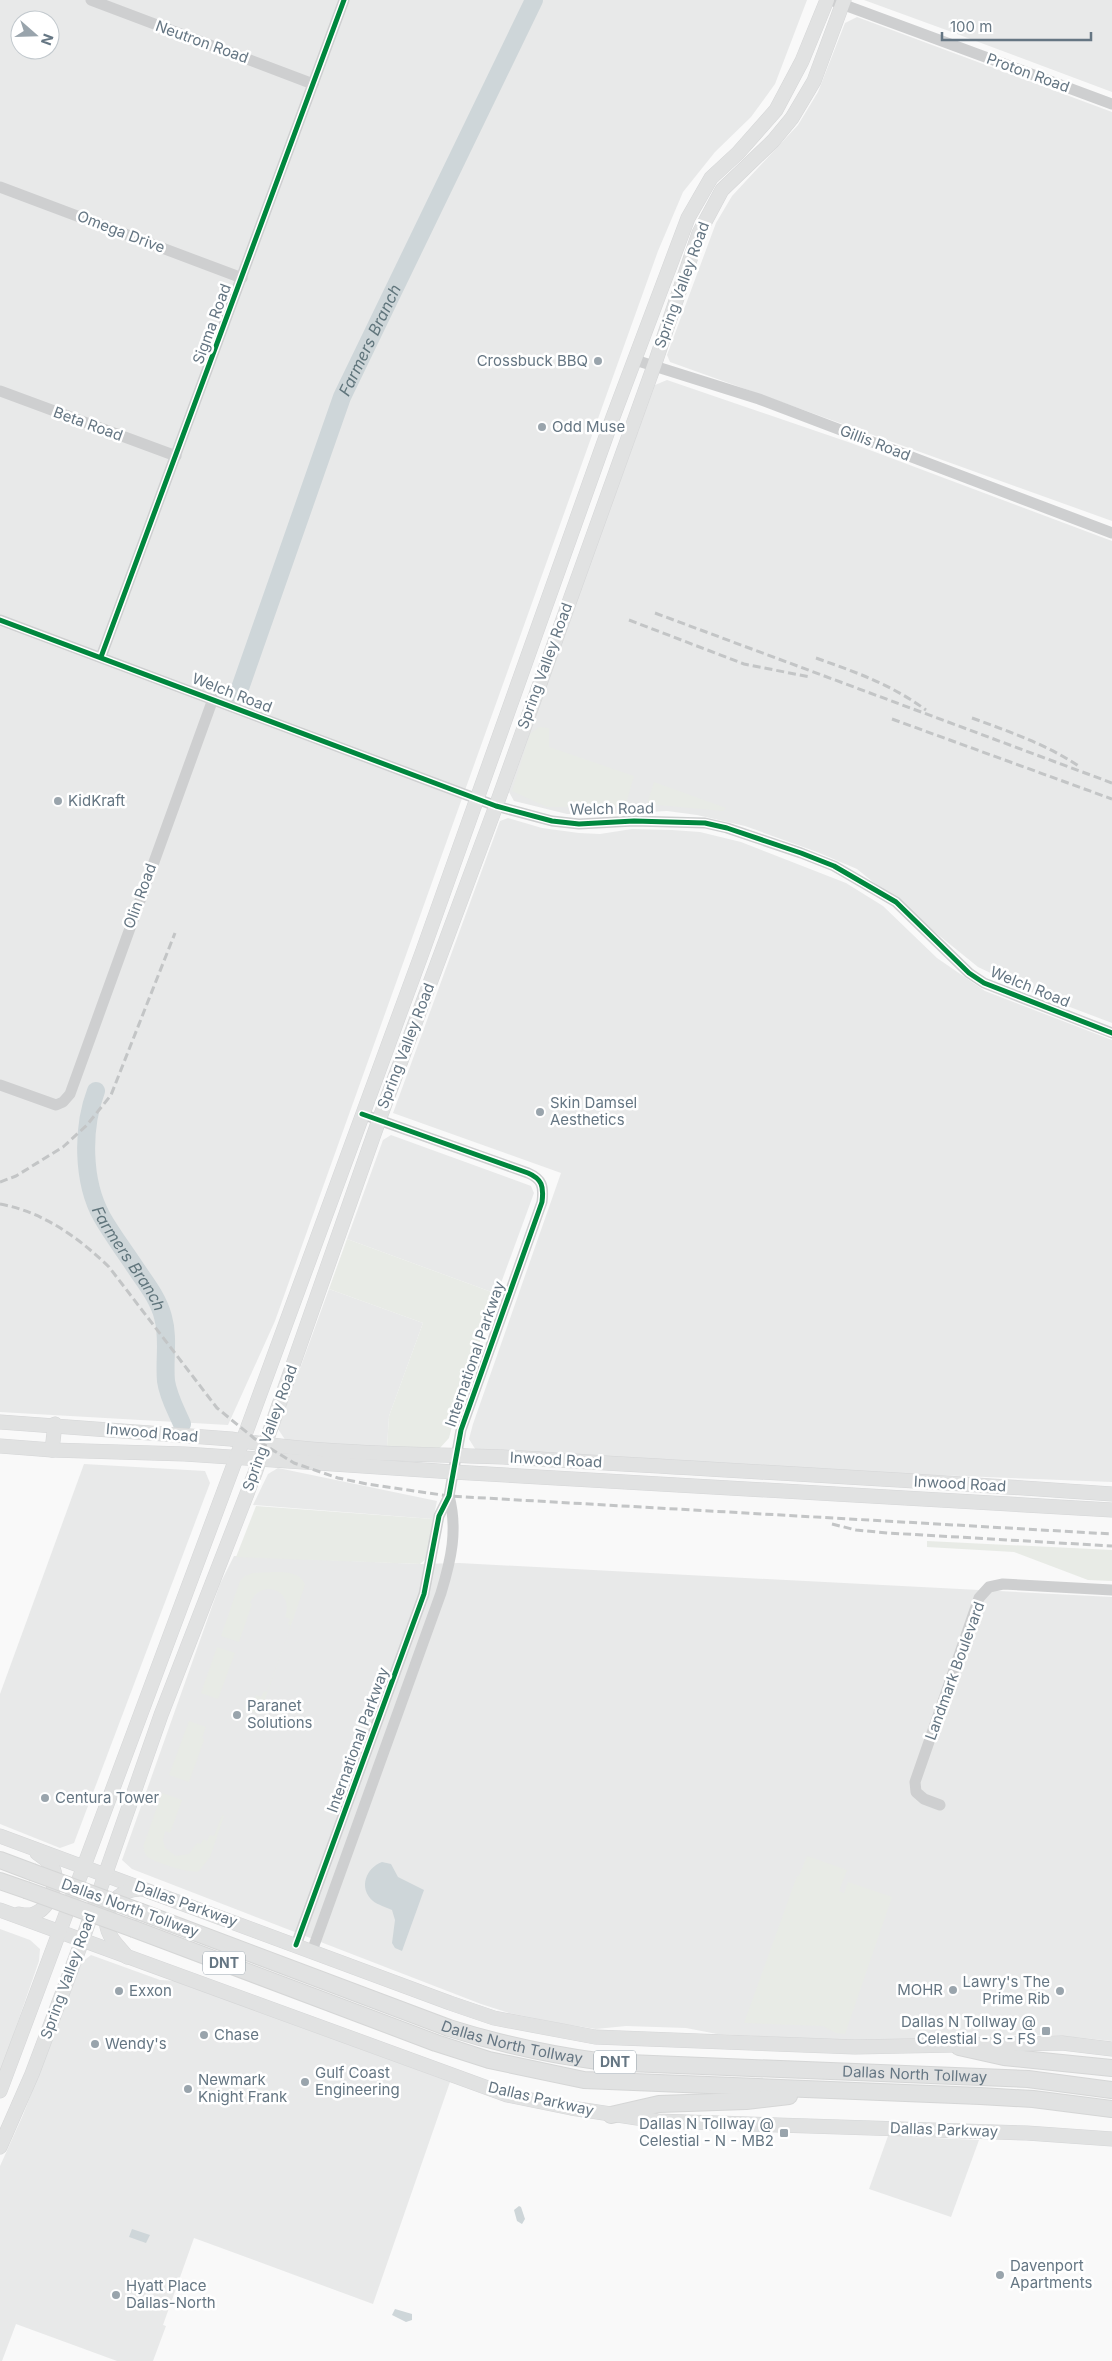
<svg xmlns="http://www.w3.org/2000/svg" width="1112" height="2361" viewBox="0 0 1112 2361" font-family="Inter,sans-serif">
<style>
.built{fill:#e8e9e9;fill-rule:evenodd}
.green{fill:#e8ebe6}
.water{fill:#ced6d9}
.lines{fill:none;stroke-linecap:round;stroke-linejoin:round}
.river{stroke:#ced6d9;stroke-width:18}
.major-casing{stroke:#d5d6d7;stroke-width:15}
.highway-casing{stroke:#d5d6d6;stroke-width:18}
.minor{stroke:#cecfd0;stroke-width:11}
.major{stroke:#e1e2e2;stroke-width:14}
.highway{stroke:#e1e2e2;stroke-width:16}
.rail{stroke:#c3c5c6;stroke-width:3;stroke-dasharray:8 4;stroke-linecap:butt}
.highway-bridge-casing{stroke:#d5d6d6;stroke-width:18;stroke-linecap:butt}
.highway-bridge{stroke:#e1e2e2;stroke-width:16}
.cycleway-casing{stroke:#fff;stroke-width:8}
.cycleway{stroke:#00873e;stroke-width:5}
.poi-dot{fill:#99a4ac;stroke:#fff;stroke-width:2}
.labels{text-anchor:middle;stroke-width:5;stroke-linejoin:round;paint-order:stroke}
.shield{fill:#fff;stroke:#939fa8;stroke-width:1}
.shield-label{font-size:14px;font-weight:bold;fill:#657683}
.street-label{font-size:15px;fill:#657683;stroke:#fff}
.poi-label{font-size:15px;fill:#657683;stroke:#fff;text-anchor:start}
.water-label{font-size:16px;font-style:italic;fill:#60757c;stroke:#fff}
</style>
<rect width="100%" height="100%" fill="#f9f9f9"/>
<g class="built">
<path d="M0 0H807L775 84 751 117 715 152 683 192 658 251 275 1321 228 1425 0 1412ZM20 20H50V50H20Z"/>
<path d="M864 0H1112V92L949 31Z"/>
<path d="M857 17 1112 112V521L670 362 667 355 716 223 732 196 798 125 818 92 845 23Z"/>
<path d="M667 380 851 443 1112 541V1023L1033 993 978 967 857 869 817 852 745 826 697 815 667 811 611 814H567L514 801 509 792 571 617 655 385Z"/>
<path d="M508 818 542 828 579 833 600 834 632 829 672 830 700 832 741 842 846 883 883 906 937 958 985 991 1112 1040V1482L681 1465 477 1452 469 1439 473 1424 561 1173 393 1113 500 821Z"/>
<path d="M391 1135 531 1186 534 1193 497 1294 347 1239 383 1140Z"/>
<path d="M329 1289 423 1323 389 1416 387 1447 286 1441 278 1429Z"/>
<path d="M84 1464 205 1471 210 1483 74 1843 60 1848 0 1824V1694Z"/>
<path d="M278 1468 437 1501 433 1519 253 1505 268 1474Z"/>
<path d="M234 1556 420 1564 459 1563 1112 1597V2041L1064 2036 1021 2035 887 2041 843 2040 717 2034 686 2028 626 2026 596 2029 564 2024 509 2013 481 2004 132 1869 122 1860 220 1584Z"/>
<path d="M0 1929 30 1940 40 1949 39 1961 0 2073Z"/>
<path d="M91 1955 160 1980 177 1981 450 2082 373 2304 194 2238 163 2325 166 2326 153 2361H117L16 2324 2 2361H0V2166L23 2115 82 1962Z"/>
<path d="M888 2136 979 2140 951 2217 869 2189Z"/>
</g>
<g class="green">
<path d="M539 727 549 728V747L634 776 625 807H547L512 791 530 734Z"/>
<path d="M654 782 726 808 723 811 647 804Z"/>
<path d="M347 1239 497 1294 459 1399 449 1438 439 1449 387 1447 389 1416 423 1323 329 1289Z"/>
<path d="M256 1506 433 1519 426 1559 420 1564 236 1557Z"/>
<path d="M927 1541 1112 1550V1581L1088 1580 1014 1552 927 1547Z"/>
<path d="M253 1573C268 1573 300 1567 305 1585L260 1714 244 1709 247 1699 254 1701 256 1695 261 1697 264 1691 267 1692 291 1626 288 1624 290 1619 285 1617C295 1590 261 1577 250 1603L252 1604 239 1642 221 1636 240 1581 245 1576Z"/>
<path d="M217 1647 235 1653 218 1699 201 1693Z"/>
<path d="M189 1721 206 1727 202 1738 204 1740 189 1782 169 1775Z"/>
<path d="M162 1793 182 1800 170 1833 165 1831 163 1840 165 1848 176 1856 189 1854 197 1843 201 1844 203 1839 207 1841 210 1835 214 1836 222 1815 224 1816 210 1857 199 1871C190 1874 158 1863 149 1858 144 1854 143 1849 144 1844Z"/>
<path d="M807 1856 847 1870 839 1891 844 1893 848 1882 892 1897 845 2034 836 2033 823 2026 744 2023 797 1876H799Z"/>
</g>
<g class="water">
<path d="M382 1862 391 1864 398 1877 424 1890 402 1951 395 1948 392 1943 395 1920 392 1910C386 1907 378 1905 373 1901 358 1888 366 1868 382 1862Z"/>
<path d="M519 2206 521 2207 525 2219 522 2224 517 2221 514 2210Z"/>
<path d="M132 2229 150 2235 146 2243 129 2237Z"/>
<path d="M395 2309 412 2314V2320L406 2322 392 2315Z"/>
</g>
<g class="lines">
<g class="river">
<path id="s1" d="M238 694 342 397 534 0"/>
<path id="s2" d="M96 1091C82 1128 82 1181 102 1217 111 1233 123 1249 133 1264 144 1281 158 1297 163 1317 169 1338 164 1359 166 1381 168 1396 176 1410 182 1424"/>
</g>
<defs>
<g id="major">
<path d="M0 1422 231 1439C327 1456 426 1453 523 1458 719 1470 916 1480 1112 1494"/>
<path d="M0 1446 52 1450 185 1454 453 1472 1112 1510"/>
<path d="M52 1450 55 1424"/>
<path d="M0 1836 450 2003 494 2018 595 2037 855 2047 1062 2043 1112 2049"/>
<path d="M0 1910 507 2095 571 2108 657 2121 1027 2133 1112 2139"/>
<path d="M19 1914C24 1915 29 1916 34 1914 50 1908 60 1881 52 1866 49 1861 42 1857 37 1853"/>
<path d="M127 1957C122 1950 114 1943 110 1935 98 1912 118 1888 142 1889"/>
<path d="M0 2091 246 1432 422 953 613 417 688 218 711 178 738 153 776 110 802 61 827 0"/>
<path d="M0 2147 32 2074 82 1941 161 1715 255 1473 379 1120 496 806 654 366 699 233 722 190 773 141 792 118 814 81 844 0"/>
</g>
<g id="highway">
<path d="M0 1860 32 1872"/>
<path d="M0 1881 26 1890"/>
<path id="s3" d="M141 1912 449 2028C500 2044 550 2055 604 2062L1028 2079 1112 2090"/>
<path d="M134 1929 436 2043 489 2060 584 2080 980 2096 1033 2099 1112 2109"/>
<path d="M959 2047 1004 2057 1112 2068"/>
<path d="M611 2115 659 2104 746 2101 789 2096"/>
</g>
</defs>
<use href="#major" class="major-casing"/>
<use href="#highway" class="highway-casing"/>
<g class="minor">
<path d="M91 0 313 84"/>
<path d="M831 0 1112 104"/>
<path d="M0 187 242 278"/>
<path d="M635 360 759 399 1112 533"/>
<path d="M0 391 176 456"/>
<path d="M0 620 496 806 552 821 579 824 634 821 705 823 727 828 801 853 834 866 896 902 969 973 984 983 1112 1033"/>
<path d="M101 657 344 0"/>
<path d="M0 1085 56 1105 63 1102 70 1094 213 699"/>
<path d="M940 1805 924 1799 916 1792 915 1782 979 1598 989 1587 1003 1584 1112 1590"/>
<path d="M296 1945 424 1594 439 1516 449 1496 461 1430 542 1202C544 1186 542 1179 528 1173L362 1114"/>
<path d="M312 1951 441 1593C451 1560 458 1530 449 1496"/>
</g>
<use href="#major" class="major"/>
<use href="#highway" class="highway"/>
<g class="rail">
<path d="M655 613 1112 783"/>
<path d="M629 620 744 664 810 677"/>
<path d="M816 658C858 673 890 684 926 710"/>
<path d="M972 718C1010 732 1046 744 1080 767"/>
<path d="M892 719 1112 799"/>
<path d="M0 1182 16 1176 63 1147 87 1125 111 1095 175 933"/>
<path d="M0 1204C43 1212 78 1237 109 1267L217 1408 255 1439 294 1463 338 1478 367 1484 449 1496 1112 1534"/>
<path d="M832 1524 856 1530 888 1533 1112 1546"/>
</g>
<defs>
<g id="highway-bridge">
<path d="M32 1872 141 1912"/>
<path d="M26 1890 134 1929"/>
</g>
</defs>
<use href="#highway-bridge" class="highway-bridge-casing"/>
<use href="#highway-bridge" class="highway-bridge"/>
<defs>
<g id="cycleway">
<path d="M0 620 496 806 552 821 579 824 634 821 705 823 727 828 801 853 834 866 896 902 969 973 984 983 1112 1033"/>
<path d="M101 657 344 0"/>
<path d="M296 1945 424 1594 439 1516 449 1496 461 1430 542 1202C544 1186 542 1179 528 1173L362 1114"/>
</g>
</defs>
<use href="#cycleway" class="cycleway-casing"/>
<use href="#cycleway" class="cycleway"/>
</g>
<g class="poi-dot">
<circle cx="598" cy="361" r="5"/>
<circle cx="542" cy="427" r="5"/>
<circle cx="58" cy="801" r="5"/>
<circle cx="540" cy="1112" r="5"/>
<circle cx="237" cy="1715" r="5"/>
<circle cx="45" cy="1798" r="5"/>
<circle cx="953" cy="1990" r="5"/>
<circle cx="119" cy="1991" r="5"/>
<circle cx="1060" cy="1991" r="5"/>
<rect x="1041" y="2026" width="10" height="10" rx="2.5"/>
<circle cx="204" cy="2035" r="5"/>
<circle cx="95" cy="2044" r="5"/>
<circle cx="305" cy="2082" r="5"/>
<circle cx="188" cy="2089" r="5"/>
<rect x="779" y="2128" width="10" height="10" rx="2.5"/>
<circle cx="1000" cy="2275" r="5"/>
<circle cx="116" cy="2295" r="5"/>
</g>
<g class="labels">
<g class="shield">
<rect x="203" y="1951.5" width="42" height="23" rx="4"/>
<rect x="594" y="2050.5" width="42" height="23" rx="4"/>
</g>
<g class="shield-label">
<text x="224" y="1968">DNT</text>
<text x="615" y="2067">DNT</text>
</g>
<g class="street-label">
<text transform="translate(202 42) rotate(20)" y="5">Neutron Road</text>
<text transform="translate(1028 73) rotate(20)" y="5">Proton Road</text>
<text transform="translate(121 232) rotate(21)" y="5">Omega Drive</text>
<text transform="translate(682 285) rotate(-70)" y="5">Spring Valley Road</text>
<text transform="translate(212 324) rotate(-70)" y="5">Sigma Road</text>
<text transform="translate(88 424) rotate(20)" y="5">Beta Road</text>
<text transform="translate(875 443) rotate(21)" y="5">Gillis Road</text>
<text transform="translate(545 666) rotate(-70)" y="5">Spring Valley Road</text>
<text transform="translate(232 693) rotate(21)" y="5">Welch Road</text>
<text transform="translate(612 809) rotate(-1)" y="5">Welch Road</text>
<text transform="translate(140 896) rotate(-70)" y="5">Olin Road</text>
<text transform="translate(1030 987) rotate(22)" y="5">Welch Road</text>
<text transform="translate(406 1046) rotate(-69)" y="5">Spring Valley Road</text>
<text transform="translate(475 1354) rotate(-71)" y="5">International Parkway</text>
<text transform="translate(270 1428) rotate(-70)" y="5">Spring Valley Road</text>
<text transform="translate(152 1433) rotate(5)" y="5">Inwood Road</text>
<text transform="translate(556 1460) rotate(3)" y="5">Inwood Road</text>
<text transform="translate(960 1484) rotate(3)" y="5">Inwood Road</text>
<text transform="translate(955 1671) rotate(-70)" y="5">Landmark Boulevard</text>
<text transform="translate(358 1740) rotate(-70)" y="5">International Parkway</text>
<text transform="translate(186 1904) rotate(20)" y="5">Dallas Parkway</text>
<text transform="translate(130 1908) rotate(20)" y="5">Dallas North Tollway</text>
<text transform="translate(68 1976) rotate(-70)" y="5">Spring Valley Road</text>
<text dy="5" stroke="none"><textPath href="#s3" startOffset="394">Dallas North Tollway</textPath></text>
<text dy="5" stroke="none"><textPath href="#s3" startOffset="799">Dallas North Tollway</textPath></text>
<text transform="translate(541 2099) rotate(13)" y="5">Dallas Parkway</text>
<text transform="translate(944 2130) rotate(2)" y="5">Dallas Parkway</text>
</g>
<g class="poi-label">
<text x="588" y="366" text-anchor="end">Crossbuck BBQ</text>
<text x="552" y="432">Odd Muse</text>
<text x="68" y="806">KidKraft</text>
<text x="550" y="1108">Skin Damsel<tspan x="550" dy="17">Aesthetics</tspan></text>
<text x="247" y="1711">Paranet<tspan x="247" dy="17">Solutions</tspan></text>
<text x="55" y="1803">Centura Tower</text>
<text x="1050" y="1987" text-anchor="end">Lawry's The<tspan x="1050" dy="17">Prime Rib</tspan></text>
<text x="943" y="1995" text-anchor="end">MOHR</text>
<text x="129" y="1996">Exxon</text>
<text x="1036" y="2027" text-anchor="end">Dallas N Tollway @<tspan x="1036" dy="17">Celestial - S - FS</tspan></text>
<text x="214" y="2040">Chase</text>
<text x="105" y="2049">Wendy's</text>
<text x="315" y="2078">Gulf Coast<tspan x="315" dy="17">Engineering</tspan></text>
<text x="198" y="2085">Newmark<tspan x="198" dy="17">Knight Frank</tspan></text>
<text x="774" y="2129" text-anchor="end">Dallas N Tollway @<tspan x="774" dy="17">Celestial - N - MB2</tspan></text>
<text x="1010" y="2271">Davenport<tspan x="1010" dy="17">Apartments</tspan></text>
<text x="126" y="2291">Hyatt Place<tspan x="126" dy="17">Dallas-North</tspan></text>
</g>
<g class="water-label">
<text dy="6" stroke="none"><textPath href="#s1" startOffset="378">Farmers Branch</textPath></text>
<text dy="6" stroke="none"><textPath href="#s2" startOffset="179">Farmers Branch</textPath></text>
</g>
</g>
<g transform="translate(35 35) rotate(110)"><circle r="24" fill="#ffffff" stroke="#c1c8cd"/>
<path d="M0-4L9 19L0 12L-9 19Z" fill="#99a4ac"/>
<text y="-8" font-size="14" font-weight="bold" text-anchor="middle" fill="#657683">N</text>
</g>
<path d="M942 32v8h149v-8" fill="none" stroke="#657683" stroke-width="2.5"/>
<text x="950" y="32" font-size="15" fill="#657683" stroke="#ffffff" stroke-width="4" paint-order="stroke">100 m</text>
</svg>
